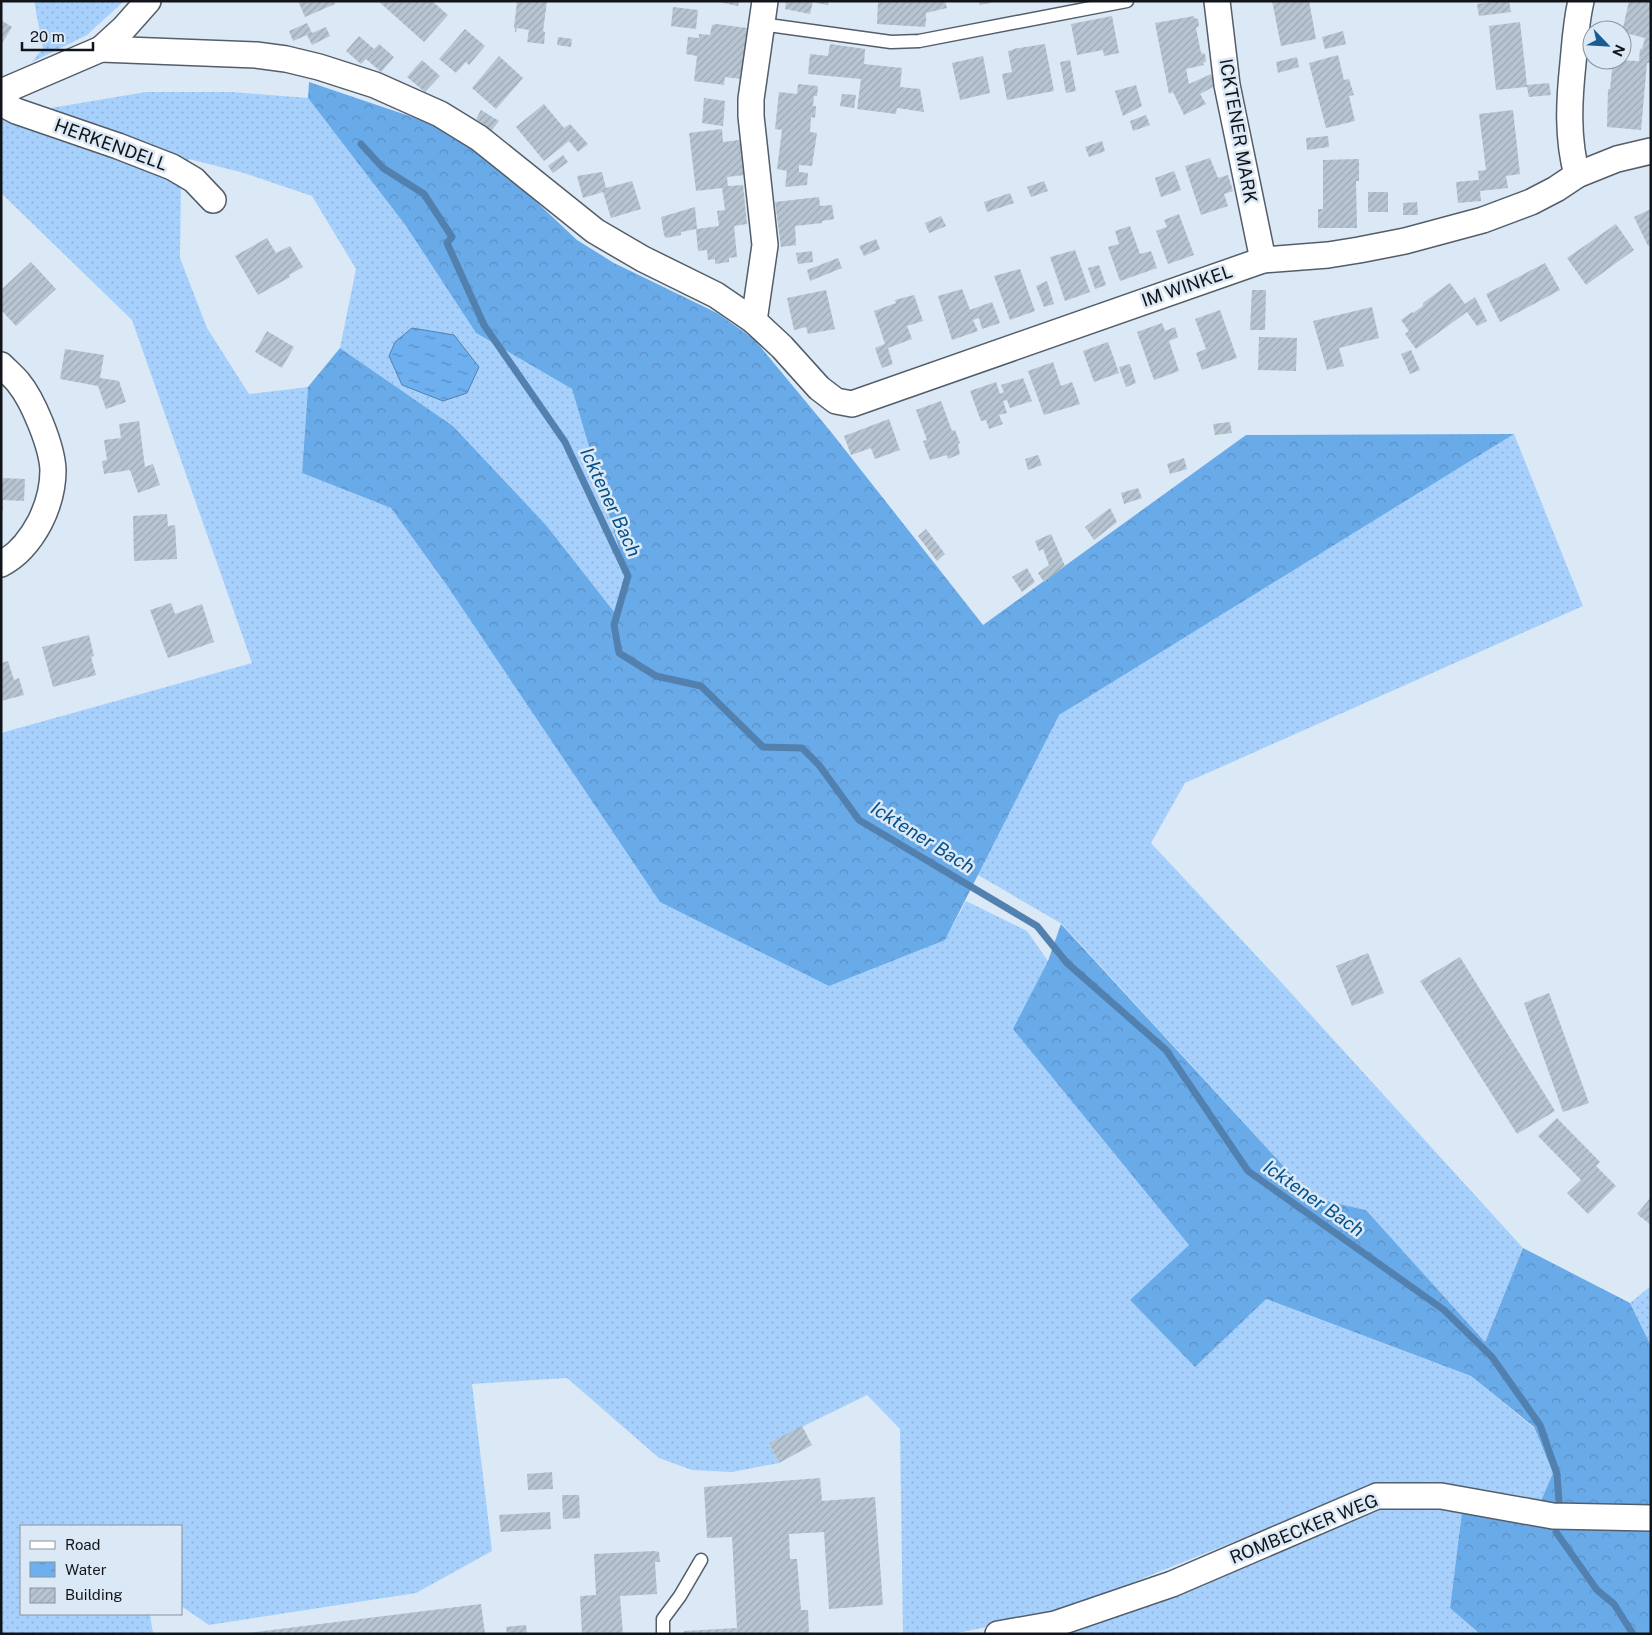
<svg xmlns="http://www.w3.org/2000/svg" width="1652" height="1635" viewBox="0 0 1652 1635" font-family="'Public Sans',sans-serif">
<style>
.grass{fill:url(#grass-dots)}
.forest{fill:url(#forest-crowns)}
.water{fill:url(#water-ripples);stroke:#5281af}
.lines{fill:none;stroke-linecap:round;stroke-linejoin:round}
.stream{stroke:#5281af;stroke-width:7}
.building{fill:url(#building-hatch)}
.lane-casing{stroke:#535e6a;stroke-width:15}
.street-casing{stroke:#535e6a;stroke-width:28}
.lane{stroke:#fff;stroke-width:12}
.street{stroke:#fff;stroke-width:25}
.labels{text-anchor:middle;stroke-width:5;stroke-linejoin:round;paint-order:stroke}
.street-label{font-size:18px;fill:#11151a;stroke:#dbe8f5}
.water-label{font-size:19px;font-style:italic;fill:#05518b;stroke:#dbe8f5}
</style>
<defs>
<pattern id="grass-dots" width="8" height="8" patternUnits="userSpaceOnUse" patternTransform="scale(1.25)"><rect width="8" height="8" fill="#a7d1fc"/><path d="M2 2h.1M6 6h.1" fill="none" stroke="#8fb3d7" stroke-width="1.8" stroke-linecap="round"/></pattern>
<pattern id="forest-crowns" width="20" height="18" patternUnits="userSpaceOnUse" patternTransform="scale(1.25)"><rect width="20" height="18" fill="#69aae9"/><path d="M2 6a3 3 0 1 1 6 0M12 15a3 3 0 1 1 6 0" fill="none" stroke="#5a91c7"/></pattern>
<pattern id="water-ripples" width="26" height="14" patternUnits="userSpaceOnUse" patternTransform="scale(1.25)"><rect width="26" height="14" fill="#6eafef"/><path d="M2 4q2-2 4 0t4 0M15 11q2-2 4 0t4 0" fill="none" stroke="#598dc1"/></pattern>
<pattern id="building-hatch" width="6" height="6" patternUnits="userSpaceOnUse" patternTransform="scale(1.25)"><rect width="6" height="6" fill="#b7c4d1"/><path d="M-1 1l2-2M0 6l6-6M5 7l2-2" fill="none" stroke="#9ca8b3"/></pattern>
</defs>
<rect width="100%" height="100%" fill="#dbe8f5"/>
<g class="grass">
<path d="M34 1H124L87 35 32 62 43 48Z"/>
<path d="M146 92H232L308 98 406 226 476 333 572 389 626 574 615 613 546 525 453 426 340 348 356 269 312 196 244 173 189 159 181 183 180 258 207 328 249 394 308 387 302 473 391 508 448 587 945 940 966 901 1027 931 1048 961 1014 1029 1190 1245 1130 1300 1195 1366 1265 1299 1471 1376 1534 1428 1553 1473 1540 1503 1439 1483 1377 1484 1057 1613 952 1634H903L900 1429 867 1395 769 1443 779 1463 732 1472 692 1470 659 1458 567 1378 472 1384 492 1551 416 1593 209 1625 181 1606V1526H21V1614H150L153 1634H1V733L252 663 132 320 1 193V120L39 110Z"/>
<path d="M1514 434 1583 606 1185 783 1151 843 1280 981 1523 1248 1485 1342 1366 1210 1313 1198 1062 924 978 875 1058 715Z"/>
<path d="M1651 1286V1346L1630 1303Z"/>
<path d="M1382 1504 1448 1505 1462 1512 1450 1608 1480 1634H1061L1206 1584Z"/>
</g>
<g class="forest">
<path d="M309 82 427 122 496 164 577 240 614 263 717 313 754 339 831 432 983 625 1246 435 1514 434 1059 715 945 940 829 986 660 902 448 587 391 508 302 473 308 387 340 348 453 426 546 525 615 613 626 573 572 389 476 333 406 226 308 98Z"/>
<path d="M1061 924 1313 1198 1366 1210 1485 1342 1523 1248 1630 1303 1651 1346V1634H1480L1450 1608 1462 1512 1540 1503 1553 1473 1534 1427 1471 1376 1266 1299 1195 1367 1130 1300 1189 1245 1013 1029 1048 961Z"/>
</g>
<path class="water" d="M412 328 454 335 479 367 467 393 443 401 402 385 389 356 395 342Z"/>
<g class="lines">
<g class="stream">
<path d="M361 144 383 168 424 194 452 237 447 243 484 325 565 442 628 576 614 625 619 653 656 676 701 686 763 747 802 748 819 765 859 820 1037 926 1067 963 1166 1050 1248 1171 1444 1310 1492 1357 1540 1425 1557 1474 1559 1502"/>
<path d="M1556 1532 1597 1590 1614 1604 1633 1634"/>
</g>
</g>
<g class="building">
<path d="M298 1H334L335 4 305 17Z"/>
<path d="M378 1H432L448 15 424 42Z"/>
<path d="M517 1H547L543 31 545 32 544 44 527 42 529 30 517 28 516 32H515V28H514Z"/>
<path d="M714 1H739L738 6Z"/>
<path d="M786 1H813L810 14 785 9Z"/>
<path d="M817 1H829L828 5 816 3Z"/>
<path d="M878 1H945L947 8 926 13V19H927L926 20 925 27 877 24Z"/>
<path d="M979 1H995V2L980 5Z"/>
<path d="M1272 1H1309L1316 39 1281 46Z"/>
<path d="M1498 1H1509L1511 12 1479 16 1477 4Z"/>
<path d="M1629 1H1651V63H1647L1641 130 1607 127 1608 89H1610L1613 60 1639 61 1640 49H1642L1645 38 1622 32Z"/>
<path d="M673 7 698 10 696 29 671 26Z"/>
<path d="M1112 16 1119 53 1104 56 1103 50 1077 55 1071 24Z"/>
<path d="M1194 16V18L1198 19 1199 26 1196 28 1201 53 1205 54 1206 61 1203 63 1204 65 1186 69 1189 84 1211 74 1217 85 1200 94 1206 104 1184 115 1173 92 1169 94 1155 23Z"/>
<path d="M1 20 12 27 1 45Z"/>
<path d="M1520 22 1527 85 1549 83 1551 95 1529 97 1527 87 1496 90 1489 26Z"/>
<path d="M307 23 312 33 326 27 330 36 312 45 307 35 293 41 289 31Z"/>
<path d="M716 24 747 28 741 79 725 77 724 85 694 81 697 56 686 54 688 37 699 38V34L710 35 712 25Z"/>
<path d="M465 29 485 46 469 65 466 62 456 73 439 59Z"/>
<path d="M1343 31 1346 44 1325 49 1322 37Z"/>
<path d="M359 36 374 49 379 44 394 57 381 72 366 59 361 64 346 51Z"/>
<path d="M558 37 572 39 571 47 557 45Z"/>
<path d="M830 44 865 49 864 64 902 68 900 87 920 89 924 112 897 108 896 114 857 109 861 79 808 74 810 54 828 56Z"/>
<path d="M1045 44 1054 91 1007 100 1002 74 1012 72 1008 51 1013 50V49Z"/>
<path d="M1338 55 1344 80 1349 79 1354 95 1349 96 1355 121 1326 128 1309 63Z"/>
<path d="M499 56 523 78 496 109 472 88Z"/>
<path d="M983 56 990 93 960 100 952 63Z"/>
<path d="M1297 57 1299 67 1278 73 1276 62Z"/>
<path d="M422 60 440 76 425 92 407 77Z"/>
<path d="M1070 60 1076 91 1066 93 1060 62Z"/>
<path d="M798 84 818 86 817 96H814L813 106H816L815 118 811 117 810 132 817 133 812 166 799 165V172L808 173 807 185 785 187 787 171 777 169 782 130 775 129 779 92 797 94Z"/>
<path d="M1136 85 1142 106 1123 116 1115 91Z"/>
<path d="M842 94 856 95 854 108 840 106Z"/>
<path d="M704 98 725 101 723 126 702 123Z"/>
<path d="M544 104 564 128 570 124 588 144 578 152 569 141 544 161 516 127Z"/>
<path d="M481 110 499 121 492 130 476 119Z"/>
<path d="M1513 110 1520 174 1506 176 1508 188 1480 191 1481 201 1458 203 1456 182 1479 180 1478 171 1486 170 1479 114Z"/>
<path d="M1146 115 1150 125 1133 131 1130 121Z"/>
<path d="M722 129 723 142 740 140 744 175 727 177 728 186 743 185 747 224 734 226 737 257 729 258V262L715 264V259L708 260 707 250 698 251 696 229 681 232V235L666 238 664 235 661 217 695 207 697 229 719 226 717 211 725 210 722 188 696 191 689 133Z"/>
<path d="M1328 136 1329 147 1307 150 1306 138Z"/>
<path d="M1102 141 1105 151 1089 157 1085 147Z"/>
<path d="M563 155 568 162 553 173 548 166Z"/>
<path d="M1210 158 1218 178 1228 175 1233 191 1224 194 1228 206 1201 215 1185 166Z"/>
<path d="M1359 159V181H1356L1357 228H1318V209H1323V160Z"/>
<path d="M1174 171 1181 190 1161 197 1155 178Z"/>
<path d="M602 172 606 188 632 181 641 209 611 218 603 192 583 198 577 176Z"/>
<path d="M1044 181 1048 191 1031 197 1027 187Z"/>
<rect x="1368" y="192" width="20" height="20"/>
<path d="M1010 193 1014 203 987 212 984 202Z"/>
<path d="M819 197 820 206 832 205 834 219 822 221V223L795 226 796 245 781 247 775 202Z"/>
<path d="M1417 202 1418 215H1403V203Z"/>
<path d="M1651 209V245L1648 246 1634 217Z"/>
<path d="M1179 214 1194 255 1168 264 1156 231 1167 227 1164 220Z"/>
<path d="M941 216 946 226 929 233 925 223Z"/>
<path d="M1616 224 1634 250 1586 285 1567 258Z"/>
<path d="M1130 226 1140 254 1151 251 1157 268 1120 281 1108 247 1119 244 1115 231Z"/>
<path d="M267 238 276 253 290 246 303 267 289 275 290 277 258 295 235 256Z"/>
<path d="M876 239 880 249 864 256 859 246Z"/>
<path d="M1075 250 1090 292 1065 301 1050 257Z"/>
<path d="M812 251 813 262 798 264 796 253Z"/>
<path d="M838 258 842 268 810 281 807 270Z"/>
<path d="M31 262 56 289 16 326 1 310V290Z"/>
<path d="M1545 263 1560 290 1500 322 1486 294Z"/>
<path d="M1099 265 1106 285 1095 289 1088 268Z"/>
<path d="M1020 269 1035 311 1010 320 994 276Z"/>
<path d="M1047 281 1054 304 1044 307 1036 286Z"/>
<path d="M1450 283 1465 304 1475 297 1487 321 1477 326 1467 312 1416 349 1405 334 1409 331 1401 320 1412 312 1413 313 1423 306V303Z"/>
<path d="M962 289 970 310 992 302 1000 323 982 329 979 318 973 320 978 331 952 340 938 296Z"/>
<path d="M826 290 835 329 808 334 806 327 794 330 787 298Z"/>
<path d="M1252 290H1266L1265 330H1250Z"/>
<path d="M914 295 923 321 907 326 912 339 888 348 893 364 882 368 875 348 885 344 874 311 896 303 895 300Z"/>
<path d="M1372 307 1379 338 1339 348 1344 366 1327 370 1313 321Z"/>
<path d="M1220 310 1237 358 1202 370 1196 353 1206 349 1195 319Z"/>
<path d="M1162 323 1165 331 1175 327 1178 337 1169 341 1179 371 1154 380 1137 332Z"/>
<path d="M267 331 294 347 282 368 255 352Z"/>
<path d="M1259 337 1297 338 1296 371 1258 370Z"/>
<path d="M1108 342 1119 373 1094 382 1083 351Z"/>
<path d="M65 349 104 355 100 378 119 381 126 402 106 409 98 386 60 379Z"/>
<path d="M1411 350 1420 370 1410 374 1401 354Z"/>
<path d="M1053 362 1061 386 1072 382 1080 404 1044 415 1028 371Z"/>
<path d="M1130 364 1136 383 1126 387 1119 367Z"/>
<path d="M1023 378 1032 401 1010 408 1007 400 1003 401 1007 413 999 415 1003 424 989 429 986 420 981 421 970 391 996 382 1000 394 1004 392 1001 385Z"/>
<path d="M941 401 952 431 955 430 960 443 958 444 960 454 948 459 947 455 930 460 923 441 927 440 916 410Z"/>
<path d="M889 419 900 450 875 459 871 448 851 455 844 436Z"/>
<path d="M139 421 145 467 153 464 160 485 138 493 130 470 104 474 102 461 107 460 104 440 121 438 119 424Z"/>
<path d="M1230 422 1232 433 1215 435 1213 424Z"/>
<path d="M1038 455 1042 465 1028 470 1025 459Z"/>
<path d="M1184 458 1187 469 1170 474 1167 464Z"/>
<path d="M3 478 25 479 24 501 3 500V511H1V485Z"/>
<path d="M1138 488 1142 498 1124 504 1121 493Z"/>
<path d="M1110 508 1117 522 1094 540 1085 527Z"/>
<path d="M167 514 168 526 175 525 177 559 134 561 133 516Z"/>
<path d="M926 529 945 554 937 561 918 536Z"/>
<path d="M1051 534 1065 566 1044 582 1038 573 1049 565 1043 549 1039 551 1035 541Z"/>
<path d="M1027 568 1035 582 1022 592 1012 577Z"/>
<path d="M171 603 175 614 202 604 214 642 168 658 150 610Z"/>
<path d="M89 635 94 656 91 657 96 675 53 687 42 647Z"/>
<path d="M8 661 14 680 19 678 24 695 1 701V663Z"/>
<path d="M1368 953 1384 993 1352 1006 1336 966Z"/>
<path d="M1460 957 1555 1111 1517 1134 1420 981Z"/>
<path d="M1549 993 1589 1103 1563 1112 1524 1003Z"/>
<path d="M1557 1118 1600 1162 1596 1166 1616 1186 1588 1214 1567 1193 1581 1180 1538 1136Z"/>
<path d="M1651 1197V1225L1637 1214Z"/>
<path d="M802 1426 812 1445 779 1463 769 1443Z"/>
<path d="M552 1472 553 1489 528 1490 527 1474Z"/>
<path d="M820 1478 822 1501 875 1497 883 1605 829 1609 824 1532 789 1534 790 1559H797L801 1610H808L809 1634H683L684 1631 737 1628 732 1537 707 1538 704 1487Z"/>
<path d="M562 1495H579L580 1518 563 1519Z"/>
<path d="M550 1512 551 1529 501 1532 499 1515Z"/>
<path d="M654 1551 659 1552 660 1562H655L657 1594 620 1596 623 1634H582L580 1596 596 1595 594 1554Z"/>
<path d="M481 1604 485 1634H248V1633Z"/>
<path d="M526 1625 527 1634H507L506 1627Z"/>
</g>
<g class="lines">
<defs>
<g id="lane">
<path d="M761 24 891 42 919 41 1127 1"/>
<path d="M663 1634V1619L680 1596 701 1560"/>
</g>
<g id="street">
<path d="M1217 1 1227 85 1263 260"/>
<path d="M101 49 256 55 286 59 319 67 375 85 440 114 479 138 595 231 643 259 716 295 754 321 782 347 819 388 836 401 852 404 1263 260 1328 255 1359 250 1405 241 1483 220 1531 202 1556 189 1577 175 1617 159 1651 151"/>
<path d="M1 92 101 49 124 28 148 1"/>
<path d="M1 103 16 111 118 146 172 167 194 180 213 200"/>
<path d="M1577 175C1567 138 1569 101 1573 63 1575 42 1576 22 1581 1"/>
<path d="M754 321 765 245 751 116V99L765 1"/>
<path d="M1 365C7 371 13 376 18 382 33 400 52 446 53 470 53 489 48 506 40 522 31 539 19 555 1 564"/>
<path d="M998 1634 1055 1624 1172 1584 1377 1496H1441L1553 1516 1651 1518"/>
</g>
</defs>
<use href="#lane" class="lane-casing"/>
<use href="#street" class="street-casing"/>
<use href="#lane" class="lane"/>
<use href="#street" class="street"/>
</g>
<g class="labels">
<g class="street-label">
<text transform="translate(1238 131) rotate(80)" y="6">ICKTENER MARK</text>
<text transform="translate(111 145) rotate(20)" y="6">HERKENDELL</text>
<text transform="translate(1187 286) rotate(-19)" y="6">IM WINKEL</text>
<text transform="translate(1304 1529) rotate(-22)" y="6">ROMBECKER WEG</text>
</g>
<g class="water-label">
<text transform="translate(611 502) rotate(65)" y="7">Icktener Bach</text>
<text transform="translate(923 837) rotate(32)" y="7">Icktener Bach</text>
<text transform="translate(1314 1198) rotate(35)" y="7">Icktener Bach</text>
</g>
</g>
<rect width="1652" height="1635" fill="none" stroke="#11151a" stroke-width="5"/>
<rect x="20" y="1525" width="162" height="90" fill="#dbe8f5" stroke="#8a949d"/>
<rect x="30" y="1541" width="25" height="8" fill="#ffffff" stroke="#8a949d"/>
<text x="65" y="1550" font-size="15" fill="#11151a">Road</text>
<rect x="30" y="1562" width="25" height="15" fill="url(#water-ripples)" stroke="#8a949d"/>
<text x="65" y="1575" font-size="15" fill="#11151a">Water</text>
<rect x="30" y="1588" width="25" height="15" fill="url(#building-hatch)" stroke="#8a949d"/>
<text x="65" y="1600" font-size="15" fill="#11151a">Building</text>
<g transform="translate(1607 45) rotate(115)"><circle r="24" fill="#dbe8f5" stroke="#8a949d"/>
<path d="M0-4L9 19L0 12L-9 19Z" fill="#1c5b91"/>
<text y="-8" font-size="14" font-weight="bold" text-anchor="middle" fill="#11151a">N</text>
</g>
<path d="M22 42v8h71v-8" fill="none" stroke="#11151a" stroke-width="2.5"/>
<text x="30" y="42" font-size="15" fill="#11151a" stroke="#dbe8f5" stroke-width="4" paint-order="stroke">20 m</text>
</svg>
